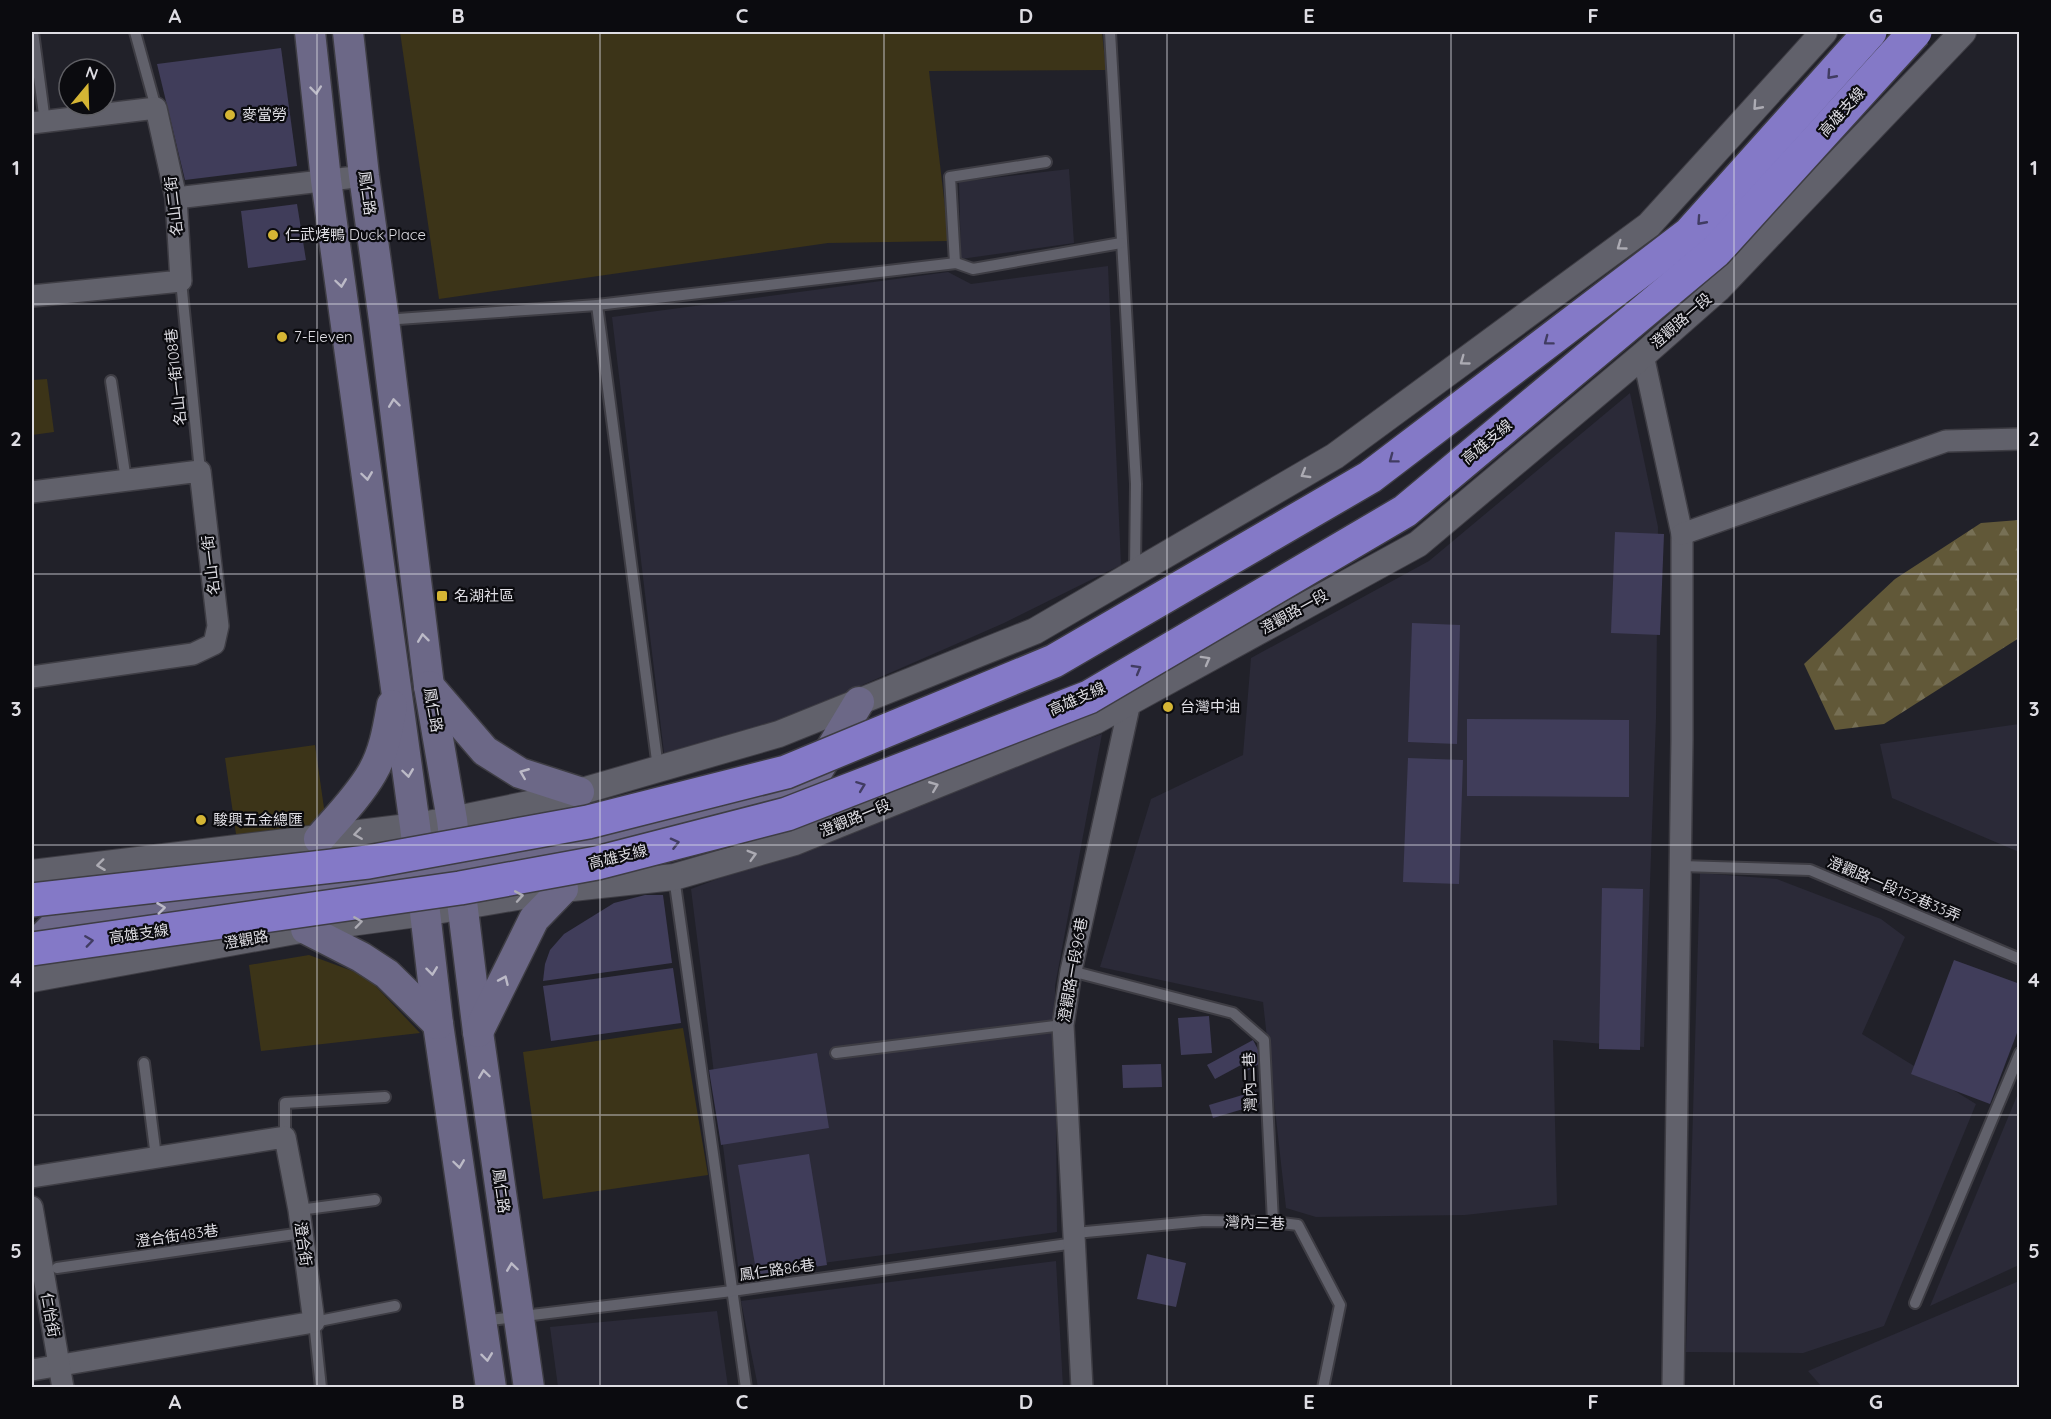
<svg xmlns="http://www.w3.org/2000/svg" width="2051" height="1419" viewBox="0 0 2051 1419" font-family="Quicksand,'Noto Sans TC',sans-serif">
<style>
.built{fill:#2b2a38}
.grass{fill:#3c3418}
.forest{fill:url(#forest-firs)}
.building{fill:#403d5a}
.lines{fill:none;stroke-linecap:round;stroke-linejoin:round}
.service-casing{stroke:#3e3d44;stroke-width:14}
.minor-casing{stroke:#3e3d44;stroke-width:24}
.tertiary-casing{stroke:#3e3d44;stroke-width:28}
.secondary-casing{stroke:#3e3d44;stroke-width:33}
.service{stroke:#61616b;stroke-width:10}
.minor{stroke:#61616b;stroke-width:21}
.tertiary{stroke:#61616b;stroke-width:26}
.secondary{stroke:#6c6887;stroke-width:30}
.motorway-bridge-casing{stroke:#3e3d44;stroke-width:36;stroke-linecap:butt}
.motorway-bridge{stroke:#8479c7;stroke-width:33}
.oneway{stroke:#413c62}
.oneway2{stroke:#bcbac7}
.oneway3{stroke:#acabb3}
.grid{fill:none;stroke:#dedde3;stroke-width:1.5;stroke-opacity:0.55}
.poi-dot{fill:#d5b534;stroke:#0b0b0f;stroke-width:2}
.labels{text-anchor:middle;stroke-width:4.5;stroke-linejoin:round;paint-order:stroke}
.street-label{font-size:15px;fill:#dedde3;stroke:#0b0b0f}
.poi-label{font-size:15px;fill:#dedde3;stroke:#0b0b0f;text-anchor:start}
.neatline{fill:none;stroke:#dedde3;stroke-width:2}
.grid-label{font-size:20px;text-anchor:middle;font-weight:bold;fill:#dedde3}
</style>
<defs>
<pattern id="forest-firs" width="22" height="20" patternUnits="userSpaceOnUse" patternTransform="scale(1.5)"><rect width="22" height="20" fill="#615838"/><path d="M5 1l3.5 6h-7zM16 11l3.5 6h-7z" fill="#777055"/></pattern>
</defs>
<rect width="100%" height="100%" fill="#212129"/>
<g class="built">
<path d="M1069 169 1074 243 961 259 959 182Z"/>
<path d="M1108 266 1121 565 1004 623 753 733 664 753 612 317 948 272 971 284Z"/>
<path d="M1630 393 1658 527 1656 719 1644 1047 1553 1040 1557 1205 1465 1215 1316 1217 1286 1208 1263 1002 1100 967 1151 799 1243 755 1251 658 1429 561Z"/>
<path d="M2019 724V852L1892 798 1880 744Z"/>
<path d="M1102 734 1055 986 1057 1232 739 1274 691 889Z"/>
<path d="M1700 873 1777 879 1881 919 1905 937 1862 1034 1976 1104 1884 1326 1803 1353 1686 1352Z"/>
<path d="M2019 1091V1265L1930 1306Z"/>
<path d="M1056 1261 1063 1387H758L741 1301Z"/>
<path d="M2019 1281V1387H1822L1808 1371Z"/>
<path d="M717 1311 728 1387H558L550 1327Z"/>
</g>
<g class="grass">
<path d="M400 32H1102L1106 70 929 71 949 241 828 243 439 299Z"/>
<path d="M32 368 33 380 47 379 54 432 32 435Z"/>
<path d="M315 745 325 815 316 831 237 841 225 758Z"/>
<path d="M309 955 366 976 420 1033 261 1051 249 965Z"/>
<path d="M683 1028 708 1175 543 1199 523 1052Z"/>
</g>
<path class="forest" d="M2019 520V638L1884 724 1835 730 1804 664 1895 579 1981 523Z"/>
<g class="building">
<path d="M281 48 297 166 185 180 157 64Z"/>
<path d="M297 204 306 260 248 268 241 211Z"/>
<path d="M1615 532 1664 534 1660 635 1611 633Z"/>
<path d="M1412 623 1460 625 1457 744 1408 742Z"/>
<path d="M1467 719 1629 720V797L1467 796Z"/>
<path d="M1408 758 1463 760 1459 884 1403 882Z"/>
<path d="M1602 888 1643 889 1640 1050 1599 1049Z"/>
<path d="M645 895H663L672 963 543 981 545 964 550 950 564 934 614 903Z"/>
<path d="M1954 960 2020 984V1025L1990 1104 1911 1074Z"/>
<path d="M673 968 681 1023 551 1041 543 986Z"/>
<path d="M1209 1016 1212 1053 1181 1055 1178 1018Z"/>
<path d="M1253 1040 1264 1061 1245 1072 1241 1065 1215 1079 1207 1065Z"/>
<path d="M817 1053 829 1128 721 1145 709 1070Z"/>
<path d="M1161 1064 1162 1087 1123 1088 1122 1065Z"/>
<path d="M1256 1091 1260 1104 1213 1118 1209 1105Z"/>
<path d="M809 1154 827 1265 757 1276 738 1165Z"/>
<path d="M1147 1254 1186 1263 1176 1307 1137 1299Z"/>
</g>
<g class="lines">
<defs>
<g id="service">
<path d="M33 32 45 122"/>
<path d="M135 32 156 108"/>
<path d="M1110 32 1136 484 1135 570"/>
<path d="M955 263 950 177 1046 162"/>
<path d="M181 281 200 471"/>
<path d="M597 305 658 768"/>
<path d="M384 320 597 305 956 263 973 269 1121 243"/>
<path d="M111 381 126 480"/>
<path d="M1681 866 1810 870 2020 959"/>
<path d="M674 877 746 1388"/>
<path d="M1071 971 1233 1013 1264 1040 1273 1222"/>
<path d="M836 1053 1063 1025"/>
<path d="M144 1063 156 1157"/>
<path d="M285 1137V1103L385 1097"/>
<path d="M299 1210 375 1200"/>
<path d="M1075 1233 1204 1221 1273 1222 1298 1225 1340 1305 1323 1388"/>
<path d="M57 1268 302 1233"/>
<path d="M1915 1303 2020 1053"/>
<path d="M482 1321 732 1291 1075 1243"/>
<path d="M321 1388 314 1322 395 1306"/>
</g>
<g id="minor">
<path d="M32 123 156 108 176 198 181 281 32 296"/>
<path d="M176 198 364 176"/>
<path d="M1643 355 1682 534V740L1673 1388"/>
<path d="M32 492 200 471 218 626 214 644 193 654 32 677"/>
<path d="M1682 534 1946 441 2020 439"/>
<path d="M32 1177 285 1137 299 1210 314 1322 32 1370"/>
<path d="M32 1207 63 1388"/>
<path d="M1082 1388 1063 1025 1071 971 1130 702"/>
</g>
<g id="tertiary">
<path d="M32 873 400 828 452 820 558 798 779 734 1035 631 1335 456 1649 225 1824 32"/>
<path d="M32 979 306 929 424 913 563 889 674 877 795 842 1095 721 1418 544 1643 355 1718 289 1963 32"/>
</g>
<g id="secondary">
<path d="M310 32 326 180 415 826 438 1024 491 1388"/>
<path d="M348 32 364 176 384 320 429 686 452 820 478 1032 529 1388"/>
<path d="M429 686 485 751 520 773 579 792"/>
<path d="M319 839C337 818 358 797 372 773 384 753 388 728 392 705"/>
<path d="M440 877 457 868 675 820 811 782 859 702"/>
<path d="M306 929 361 957 387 974 438 1024"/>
<path d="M32 948 61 919 258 896 420 874 437 864"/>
<path d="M478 1032 534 919 563 889"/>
</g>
</defs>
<use href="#service" class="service-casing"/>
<use href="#minor" class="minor-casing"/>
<use href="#tertiary" class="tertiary-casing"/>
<use href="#secondary" class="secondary-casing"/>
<use href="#service" class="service"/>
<use href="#minor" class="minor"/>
<use href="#tertiary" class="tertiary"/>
<use href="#secondary" class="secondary"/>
<defs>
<g id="motorway-bridge">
<path d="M32 900 368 862 588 822 786 772 1054 661 1370 477 1689 234 1870 32"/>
<path d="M32 949 460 888 597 863 787 814 1089 697 1405 511 1716 251 1915 32"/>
</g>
</defs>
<use href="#motorway-bridge" class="motorway-bridge-casing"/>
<use href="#motorway-bridge" class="motorway-bridge"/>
</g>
<defs><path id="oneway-chevron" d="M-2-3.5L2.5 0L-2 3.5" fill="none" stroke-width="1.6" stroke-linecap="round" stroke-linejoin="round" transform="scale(1.5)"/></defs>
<g class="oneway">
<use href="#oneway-chevron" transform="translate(1831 75) rotate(132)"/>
<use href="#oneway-chevron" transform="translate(1701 221) rotate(132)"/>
<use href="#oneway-chevron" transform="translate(1548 341) rotate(143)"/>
<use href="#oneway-chevron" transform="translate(1393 459) rotate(143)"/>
<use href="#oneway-chevron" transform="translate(1137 669) rotate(-30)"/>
<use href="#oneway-chevron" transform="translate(861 786) rotate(-21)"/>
<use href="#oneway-chevron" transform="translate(675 843) rotate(-14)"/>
<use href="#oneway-chevron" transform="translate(89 941) rotate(-8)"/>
</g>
<g class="oneway2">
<use href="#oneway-chevron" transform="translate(316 90) rotate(84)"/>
<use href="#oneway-chevron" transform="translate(341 283) rotate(82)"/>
<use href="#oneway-chevron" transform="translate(394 403) rotate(-97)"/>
<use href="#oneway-chevron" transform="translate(367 476) rotate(82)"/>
<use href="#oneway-chevron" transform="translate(423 638) rotate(-97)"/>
<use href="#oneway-chevron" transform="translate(408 773) rotate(82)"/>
<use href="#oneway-chevron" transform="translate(524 773) rotate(-158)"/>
<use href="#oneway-chevron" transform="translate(161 908) rotate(-7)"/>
<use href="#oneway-chevron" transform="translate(432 971) rotate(83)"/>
<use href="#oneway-chevron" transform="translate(504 980) rotate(-66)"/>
<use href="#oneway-chevron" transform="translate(484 1074) rotate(-98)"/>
<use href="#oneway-chevron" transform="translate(459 1164) rotate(82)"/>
<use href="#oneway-chevron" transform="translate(512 1267) rotate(-98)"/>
<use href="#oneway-chevron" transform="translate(487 1357) rotate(83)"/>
</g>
<g class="oneway3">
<use href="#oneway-chevron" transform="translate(1757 106) rotate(132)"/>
<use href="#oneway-chevron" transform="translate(1621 246) rotate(144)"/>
<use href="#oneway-chevron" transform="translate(1464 361) rotate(144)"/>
<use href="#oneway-chevron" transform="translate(1305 474) rotate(150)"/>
<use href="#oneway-chevron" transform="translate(1206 660) rotate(-29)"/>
<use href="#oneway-chevron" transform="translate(934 786) rotate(-22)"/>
<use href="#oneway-chevron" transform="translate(358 834) rotate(172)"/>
<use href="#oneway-chevron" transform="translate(752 855) rotate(-16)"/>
<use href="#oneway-chevron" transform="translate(101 865) rotate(173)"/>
<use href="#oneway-chevron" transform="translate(519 896) rotate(-10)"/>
<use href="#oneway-chevron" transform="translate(358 922) rotate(-8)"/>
</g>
<path class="grid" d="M317 32V1388M600 32V1388M884 32V1388M1167 32V1388M1451 32V1388M1734 32V1388M32 304H2020M32 574H2020M32 845H2020M32 1115H2020"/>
<g class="poi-dot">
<circle cx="230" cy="115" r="6"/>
<circle cx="273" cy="235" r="6"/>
<circle cx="282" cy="337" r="6"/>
<rect x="436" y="590" width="12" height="12" rx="3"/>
<circle cx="1168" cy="707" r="6"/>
<circle cx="201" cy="820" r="6"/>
</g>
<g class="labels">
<g class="street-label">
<text transform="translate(1842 112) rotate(-48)" y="5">高雄支線</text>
<text transform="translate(367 193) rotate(82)" y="5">鳳仁路</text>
<text transform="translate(174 206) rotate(-97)" y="5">名山二街</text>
<text transform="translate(1681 321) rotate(-41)" y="5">澄觀路一段</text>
<text transform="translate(176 377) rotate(-96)" y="5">名山一街108巷</text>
<text transform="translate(1487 442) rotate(-40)" y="5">高雄支線</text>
<text transform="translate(211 565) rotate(-97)" y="5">名山一街</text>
<text transform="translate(1294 612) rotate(-29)" y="5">澄觀路一段</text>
<text transform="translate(1077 699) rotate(-24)" y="5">高雄支線</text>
<text transform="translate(433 710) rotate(80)" y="5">鳳仁路</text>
<text transform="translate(855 818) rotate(-22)" y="5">澄觀路一段</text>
<text transform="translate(618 857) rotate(-14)" y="5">高雄支線</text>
<text transform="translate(1894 889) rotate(23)" y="5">澄觀路一段152巷33弄</text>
<text transform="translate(139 934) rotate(-8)" y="5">高雄支線</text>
<text transform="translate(246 940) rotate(-10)" y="5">澄觀路</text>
<text transform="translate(1073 970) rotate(-80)" y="5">澄觀路一段96巷</text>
<text transform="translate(1250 1082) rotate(-92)" y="5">灣內二巷</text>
<text transform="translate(501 1191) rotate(82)" y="5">鳳仁路</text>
<text transform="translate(1255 1223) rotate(2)" y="5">灣內三巷</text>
<text transform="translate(177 1236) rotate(-8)" y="5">澄合街483巷</text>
<text transform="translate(303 1244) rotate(82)" y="5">澄合街</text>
<text transform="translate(777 1270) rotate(-8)" y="5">鳳仁路86巷</text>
<text transform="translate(50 1315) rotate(80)" y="5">仁怡街</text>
</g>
<g class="poi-label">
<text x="242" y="120">麥當勞</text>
<text x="285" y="240">仁武烤鴨 Duck Place</text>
<text x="294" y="342">7-Eleven</text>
<text x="454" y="601">名湖社區</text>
<text x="1180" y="712">台灣中油</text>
<text x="213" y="825">駿興五金總匯</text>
</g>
</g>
<rect width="2051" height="1419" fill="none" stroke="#0b0b0f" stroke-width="66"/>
<g transform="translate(87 87) rotate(19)"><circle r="28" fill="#0b0b0f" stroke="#5f5f64" stroke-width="1.5"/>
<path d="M0-4.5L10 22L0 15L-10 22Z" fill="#d5b534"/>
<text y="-9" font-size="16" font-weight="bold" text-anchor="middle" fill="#dedde3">N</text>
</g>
<rect x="33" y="33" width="1985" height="1353" class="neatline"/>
<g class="grid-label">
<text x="175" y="23">A</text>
<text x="458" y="23">B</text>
<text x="742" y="23">C</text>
<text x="1026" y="23">D</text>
<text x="1309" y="23">E</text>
<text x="1593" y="23">F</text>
<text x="1876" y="23">G</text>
<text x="16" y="175">1</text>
<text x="2034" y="175">1</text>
<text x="16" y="446">2</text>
<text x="2034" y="446">2</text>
<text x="16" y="716">3</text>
<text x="2034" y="716">3</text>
<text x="16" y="987">4</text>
<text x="2034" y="987">4</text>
<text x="16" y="1258">5</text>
<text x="2034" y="1258">5</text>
<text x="175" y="1409">A</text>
<text x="458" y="1409">B</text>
<text x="742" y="1409">C</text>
<text x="1026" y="1409">D</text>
<text x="1309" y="1409">E</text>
<text x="1593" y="1409">F</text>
<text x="1876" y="1409">G</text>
</g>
</svg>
